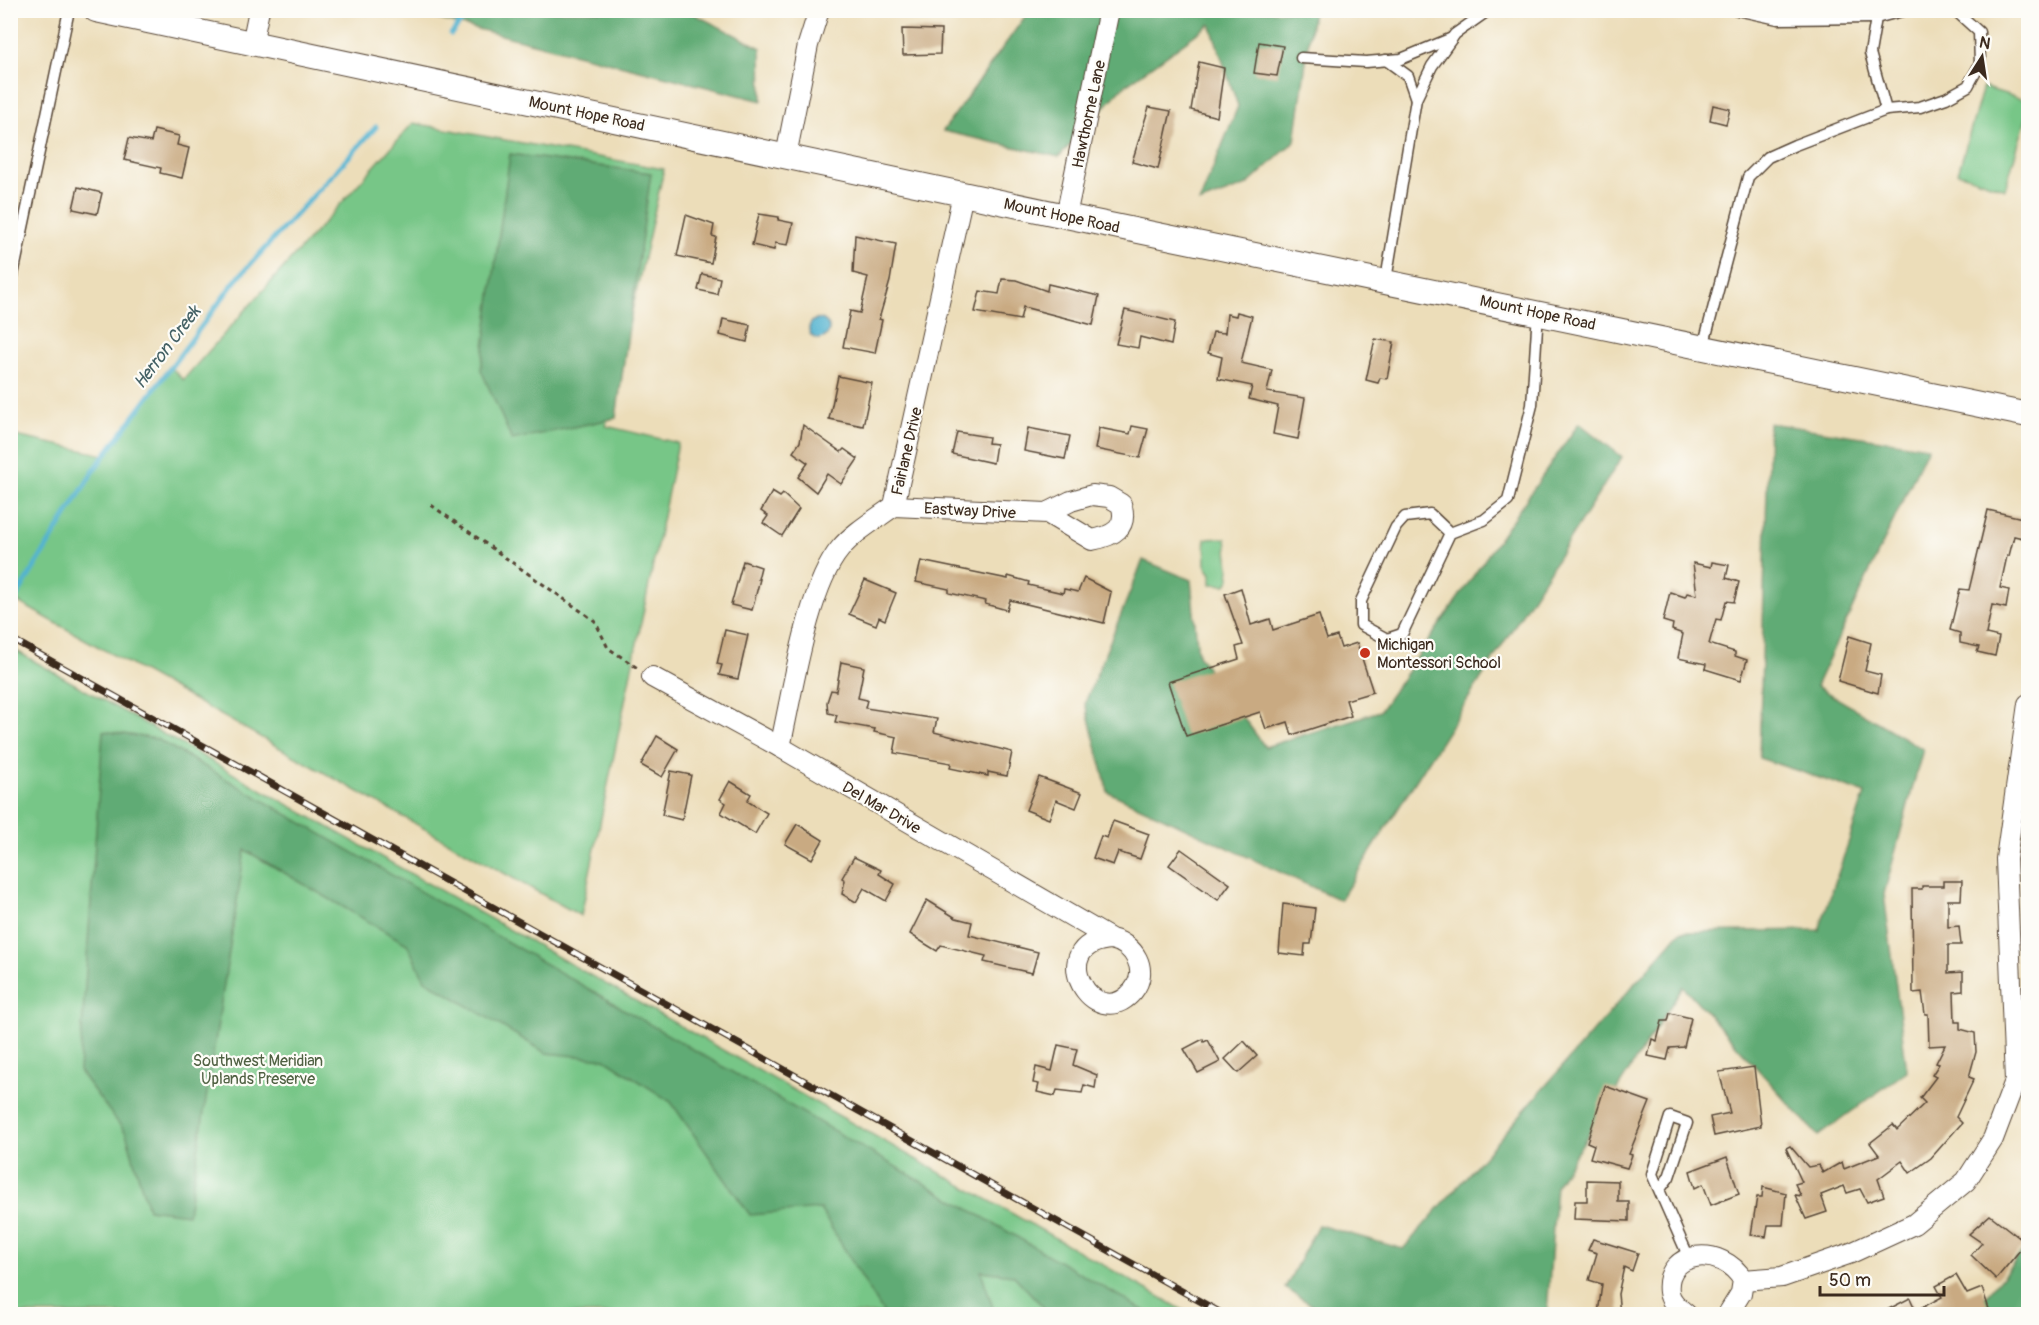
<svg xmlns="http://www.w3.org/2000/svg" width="2039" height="1325" viewBox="0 0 2039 1325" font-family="Pangolin,sans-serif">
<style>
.green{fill:#77c687;stroke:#597852;stroke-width:1.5}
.forest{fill:#61ab74;stroke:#4e6a49;stroke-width:1.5}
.water{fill:#52b3d0;stroke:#466e77;stroke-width:1.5}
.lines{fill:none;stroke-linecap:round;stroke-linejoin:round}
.stream{stroke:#52b3d0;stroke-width:5}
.building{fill:#c9aa82}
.service-casing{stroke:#564535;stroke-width:13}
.minor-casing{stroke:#564535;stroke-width:22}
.tertiary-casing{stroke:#564535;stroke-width:26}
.path{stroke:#564535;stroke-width:3;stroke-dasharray:4.5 4.5;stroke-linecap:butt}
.service{stroke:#fff;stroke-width:10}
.minor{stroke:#fff;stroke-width:20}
.tertiary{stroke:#fff;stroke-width:24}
.rail-casing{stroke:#3b2a1e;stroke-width:7}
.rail{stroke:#fdfcf7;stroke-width:4.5;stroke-dasharray:14;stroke-linecap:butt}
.poi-dot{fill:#c8321e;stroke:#fdfcf7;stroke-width:2}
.labels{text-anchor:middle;stroke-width:4.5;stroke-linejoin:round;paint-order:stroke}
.street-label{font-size:16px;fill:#3b2a1e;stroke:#fdfcf7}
.poi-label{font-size:16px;fill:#3b2a1e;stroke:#fdfcf7;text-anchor:start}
.park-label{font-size:16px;fill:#506143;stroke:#fdfcf7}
.water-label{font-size:18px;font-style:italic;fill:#446165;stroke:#fdfcf7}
</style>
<rect width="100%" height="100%" fill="#fdfcf7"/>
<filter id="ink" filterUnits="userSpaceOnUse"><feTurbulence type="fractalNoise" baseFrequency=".0167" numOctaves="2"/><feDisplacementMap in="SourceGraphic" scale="12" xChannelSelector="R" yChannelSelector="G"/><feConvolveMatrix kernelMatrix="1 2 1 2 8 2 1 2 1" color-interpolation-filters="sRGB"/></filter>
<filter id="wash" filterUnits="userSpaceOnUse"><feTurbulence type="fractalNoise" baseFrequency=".008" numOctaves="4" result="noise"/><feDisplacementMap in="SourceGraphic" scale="24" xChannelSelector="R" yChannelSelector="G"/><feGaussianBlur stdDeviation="1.35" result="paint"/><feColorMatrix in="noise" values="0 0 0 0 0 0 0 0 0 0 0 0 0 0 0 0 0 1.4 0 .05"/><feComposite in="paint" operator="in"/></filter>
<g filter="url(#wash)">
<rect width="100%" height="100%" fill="#ecddb9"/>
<g class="green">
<path d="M1983 87 2028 101V112L2005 189 1958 173Z"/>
<path d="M413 123 664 169 606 426 678 443 581 916 11 598V435L104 455 170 366 183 380Z"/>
<path d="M1226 538 1230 578 1226 585 1211 584V574L1206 567 1205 539Z"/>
<path d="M11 648 1190 1314H11Z"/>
</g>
<g class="forest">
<path d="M406 11H688L761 48 762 101Z"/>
<path d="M1029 11H1313L1295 141 1247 185 1199 203 1238 106 1210 24 1123 87 1059 157 943 131Z"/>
<path d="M510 154 651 173 616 418 512 440 481 370Z"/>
<path d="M1579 423 1622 457 1340 900 1108 792 1085 703 1143 560 1191 580 1198 655 1265 747 1380 711Z"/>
<path d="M1769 423 1928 447 1816 686 1923 749 1884 894 1907 1071 1818 1136 1683 986 1556 1185 1547 1314H1326L1285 1288 1318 1225 1403 1249 1680 932 1819 930 1865 793 1759 758Z"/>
<path d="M103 731 157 739 1150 1314H1050L1013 1275 981 1271 995 1314H884L820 1209 750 1215 671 1102 605 1059 546 1053 425 980 407 944 245 850 188 1214 148 1209 126 1133 79 1071Z"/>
<path d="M2028 1245V1314H1971Z"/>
</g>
<circle class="water" cx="819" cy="329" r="10"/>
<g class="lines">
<g class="stream">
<path d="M451 34 471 10"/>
<path d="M10 607 96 467 236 280 376 127"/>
</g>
</g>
<g id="blocks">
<g class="building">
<path d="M902 29 941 30 940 54 903 55Z"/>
<path d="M1259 42 1283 46 1277 76 1254 73Z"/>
<path d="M1199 62 1224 68 1217 117 1191 110Z"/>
<path d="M1713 105 1730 109 1726 124 1710 120Z"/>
<path d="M1149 107 1171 111 1158 169 1132 162Z"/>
<path d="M154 130 179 136 177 145 189 148 182 178 160 173 161 168 124 160 129 138 151 142Z"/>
<path d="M78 187 102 193 97 214 73 209Z"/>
<path d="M759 214 779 217 778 220 793 223 788 245 775 243 774 250 752 245Z"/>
<path d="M686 215 714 225 712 236 716 237 711 263 677 256Z"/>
<path d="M855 235 896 244 890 281 879 319 882 320 875 353 843 347 850 311 860 313 868 277 853 273Z"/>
<path d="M702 274 720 278 717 294 698 290Z"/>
<path d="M1002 279 1016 280 1047 291 1048 284 1099 296 1093 325 1023 307 1020 320 975 312 980 291 999 294Z"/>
<path d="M1125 310 1175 322 1171 345 1140 337 1138 348 1116 344Z"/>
<path d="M1237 312 1252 316 1241 363 1272 370 1267 392 1305 398 1298 439 1273 434 1278 406 1249 399 1252 386 1218 379 1222 357 1208 353 1213 332 1225 333 1227 314 1236 316Z"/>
<path d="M723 319 750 325 747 342 720 335Z"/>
<path d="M1375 339 1394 342 1387 379 1380 378 1378 383 1366 380Z"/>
<path d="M838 376 872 383 863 426 829 419Z"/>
<path d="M803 425 841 452 844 449 858 459 841 484 827 474 816 492 798 477 808 463 793 452 800 442Z"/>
<path d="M1132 426 1148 429 1140 458 1095 449 1099 428 1130 434Z"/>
<path d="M1028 428 1070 436 1065 459 1024 451Z"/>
<path d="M957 432 989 437 988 443 996 444 993 463 952 454Z"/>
<path d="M772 492 780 497 783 494 799 509 782 536 763 523 768 516 761 511Z"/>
<path d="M1988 510 2027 519 2023 538 2014 536 2009 556H2007L2000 588 2009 590 2006 608 1992 605 1986 634 1999 637 1995 656 1977 652 1979 647 1960 643V633L1950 630 1960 589 1969 590Z"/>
<path d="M743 561 761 567 758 579H760L752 610 731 605Z"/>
<path d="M921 561 1008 579V576L1029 582 1028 585 1063 593 1064 589 1078 592 1084 578 1111 592 1104 623 1010 600 1007 610 985 604 986 601 949 593V589L916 582Z"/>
<path d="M1712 562 1729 565 1726 578 1739 582 1734 602 1726 601 1721 620 1716 619 1709 644 1735 652V656L1747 660 1741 680 1705 669 1706 664 1678 658 1683 634 1672 630 1673 624 1663 621 1670 592 1685 597 1687 593 1697 595 1693 563 1711 567Z"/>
<path d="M865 580 896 593 885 620 879 617 876 625 849 614Z"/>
<path d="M1241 588 1251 625 1270 619 1273 630 1319 615 1327 639 1337 636 1341 648 1357 643 1373 692 1346 700 1351 716 1292 735 1288 722 1266 729 1260 712 1186 736 1168 682 1239 659 1236 647 1243 645 1225 594Z"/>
<path d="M725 630 748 635 738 679 719 675 722 665 717 664Z"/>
<path d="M1849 636 1871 643 1865 671 1881 675 1878 693 1838 681Z"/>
<path d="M841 662 864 667 858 698 867 700 865 708 937 719 934 732 1012 752 1007 776 988 772V776L950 768 951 763 894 753 897 737 874 732 875 729 835 722 837 715 828 713 827 702 831 690 836 691Z"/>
<path d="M657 736 678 749 662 777 641 765Z"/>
<path d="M671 771 691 775 682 820 662 815Z"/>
<path d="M1039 777 1082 793 1076 808 1056 800 1049 819 1026 810Z"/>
<path d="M730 781 751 794 747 801 767 813 755 834 721 813 726 803 720 799Z"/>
<path d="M1113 821 1149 834 1140 859 1118 852 1113 865 1093 858 1101 836 1107 838Z"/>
<path d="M797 824 823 840 812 859 785 844Z"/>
<path d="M1181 849 1230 884 1218 900 1169 865Z"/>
<path d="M854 857 881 870 879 874 895 884 886 901 864 888 856 902 842 894 845 880 842 878Z"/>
<path d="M1943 881H1962L1961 900H1948V927L1959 926 1961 945H1948V973L1963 972V991L1954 992 1955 1022H1960V1029L1975 1033 1976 1052 1969 1077 1974 1079 1956 1117 1962 1123 1931 1158 1910 1173 1902 1161 1878 1179 1884 1196 1867 1202 1860 1189 1847 1193 1844 1186 1821 1195 1827 1212 1806 1219 1795 1195 1801 1196 1795 1184 1802 1182 1786 1148 1790 1146 1808 1167 1819 1165 1823 1173 1842 1162 1844 1169 1879 1155 1870 1143 1893 1125 1897 1130 1925 1103 1920 1098 1936 1077 1932 1075 1939 1064 1936 1063 1945 1045 1929 1046 1928 1014H1925L1922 992 1913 993 1912 889H1922V886H1943Z"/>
<path d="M927 900 956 918 972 922 969 935 1038 952 1032 973 984 962 986 956 941 945 937 951 924 943 910 934Z"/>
<path d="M1283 904 1315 908 1311 944H1305L1304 956 1279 953Z"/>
<path d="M1670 1013 1691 1018 1684 1047 1670 1048 1667 1060 1648 1056 1652 1039 1657 1041 1662 1021H1668Z"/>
<path d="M1203 1039 1204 1042 1208 1040 1220 1062 1198 1073 1184 1049Z"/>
<path d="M1244 1041 1257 1056 1238 1073 1225 1059Z"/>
<path d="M1058 1045 1077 1049 1073 1065 1097 1075 1095 1088 1084 1085 1082 1093 1057 1090 1055 1096 1037 1092 1039 1084 1033 1083 1036 1067 1052 1071Z"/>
<path d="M1754 1067 1761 1126 1714 1136 1710 1117 1730 1113 1719 1072Z"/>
<path d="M1605 1086 1650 1102 1629 1154 1632 1155 1627 1168 1590 1158 1594 1145 1587 1142Z"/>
<path d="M1727 1157 1739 1194 1711 1205 1703 1184 1695 1188 1690 1171Z"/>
<path d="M1587 1180 1618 1181V1202H1629V1221L1574 1219 1575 1201H1587Z"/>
<path d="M1763 1187 1786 1193 1783 1225H1768L1766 1237 1751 1235 1757 1197H1762Z"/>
<path d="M1990 1215 2026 1243 1996 1279 1971 1255 1982 1243 1969 1234Z"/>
<path d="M1593 1239 1638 1253 1632 1271 1624 1267 1618 1294 1620 1314H1598L1602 1284 1589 1280 1597 1253 1588 1250Z"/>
<path d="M1956 1275 1967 1294 1982 1288 1989 1309 1975 1314H1879L1910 1298 1916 1311 1942 1297 1936 1286Z"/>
</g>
</g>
</g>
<g filter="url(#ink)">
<use href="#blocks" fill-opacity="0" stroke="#564535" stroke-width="1.5"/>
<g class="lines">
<defs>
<g id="service">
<path d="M1737 10 1778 19 1876 18"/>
<path d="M1301 58 1366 62 1401 59 1452 38"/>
<path d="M1386 60 1408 76 1416 99"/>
<path d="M1886 110 1870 53 1876 18 1906 10"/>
<path d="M1386 280 1416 99 1432 66 1455 34 1489 10"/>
<path d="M10 289 69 10"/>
<path d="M1703 347 1748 177 1768 157 1795 145 1886 110 1920 107 1946 98 1968 86 1980 64 1979 32 1957 12 1942 10"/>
<path d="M1450 533 1430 514 1405 517 1396 527 1361 601V625L1387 639 1402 634 1450 533 1484 520 1508 501 1532 405 1538 312"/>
<path d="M1660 1189 1669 1177 1687 1123 1670 1117 1652 1174 1689 1258"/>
</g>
<g id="minor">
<path d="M252 44 259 10"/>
<path d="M786 156 808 45 819 10"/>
<path d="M1066 216 1109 10"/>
<path d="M894 506 1047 513 1071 501 1092 495 1109 497 1121 504C1129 528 1113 536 1092 540L1047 513"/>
<path d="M652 677 780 747 1111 939C1134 944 1150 970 1133 991 1095 1037 1041 944 1111 939"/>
<path d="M780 747C792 696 807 588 840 549 854 532 875 520 894 506L963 194"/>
<path d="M1743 1280 1782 1277 1851 1253 1914 1224 1966 1181 1993 1139 2015 1081 2006 859 2028 704"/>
<path d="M1686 1314C1680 1309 1670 1302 1669 1292 1664 1250 1722 1244 1743 1280L1741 1293 1728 1314"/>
</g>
<path id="tertiary" d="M96 10 1066 216 2028 415"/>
</defs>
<use href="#service" class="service-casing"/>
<use href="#minor" class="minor-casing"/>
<use href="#tertiary" class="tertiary-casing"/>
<path class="path" d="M431 505 595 621 608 648 639 669"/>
<use href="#service" class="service"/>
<use href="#minor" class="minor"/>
<use href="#tertiary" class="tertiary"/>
<defs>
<path id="rail" d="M10 638 1223 1314"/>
</defs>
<use href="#rail" class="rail-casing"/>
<use href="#rail" class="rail"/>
</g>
</g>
<circle class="poi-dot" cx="1365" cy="653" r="6"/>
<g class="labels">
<g class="street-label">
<text transform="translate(587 113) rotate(12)" y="6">Mount Hope Road</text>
<text transform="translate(1088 114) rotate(-78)" y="6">Hawthorne Lane</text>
<text transform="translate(1062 215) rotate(12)" y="6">Mount Hope Road</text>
<text transform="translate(1538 312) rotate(12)" y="6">Mount Hope Road</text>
<text transform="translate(906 451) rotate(-77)" y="6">Fairlane Drive</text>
<text transform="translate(970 510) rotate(3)" y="6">Eastway Drive</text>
<text transform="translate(882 807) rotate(30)" y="6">Del Mar Drive</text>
</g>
<g class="poi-label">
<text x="1377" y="650">Michigan<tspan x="1377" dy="18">Montessori School</tspan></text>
</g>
<g class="park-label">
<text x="258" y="1066">Southwest Meridian<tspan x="258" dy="18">Uplands Preserve</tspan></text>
</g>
<g class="water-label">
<text transform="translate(167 347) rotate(-53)" y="6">Herron Creek</text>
</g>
</g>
<rect width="2039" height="1325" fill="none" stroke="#fdfcf7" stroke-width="36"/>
<g transform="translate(1982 57) rotate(12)" stroke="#fdfcf7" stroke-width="4.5" paint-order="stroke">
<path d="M0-4.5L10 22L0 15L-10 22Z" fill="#3b2a1e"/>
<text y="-9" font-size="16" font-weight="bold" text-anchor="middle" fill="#3b2a1e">N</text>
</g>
<path d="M1820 1286v9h124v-9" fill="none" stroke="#3b2a1e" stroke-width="3"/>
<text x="1829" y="1286" font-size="18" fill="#3b2a1e" stroke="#fdfcf7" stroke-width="4.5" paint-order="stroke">50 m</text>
</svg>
